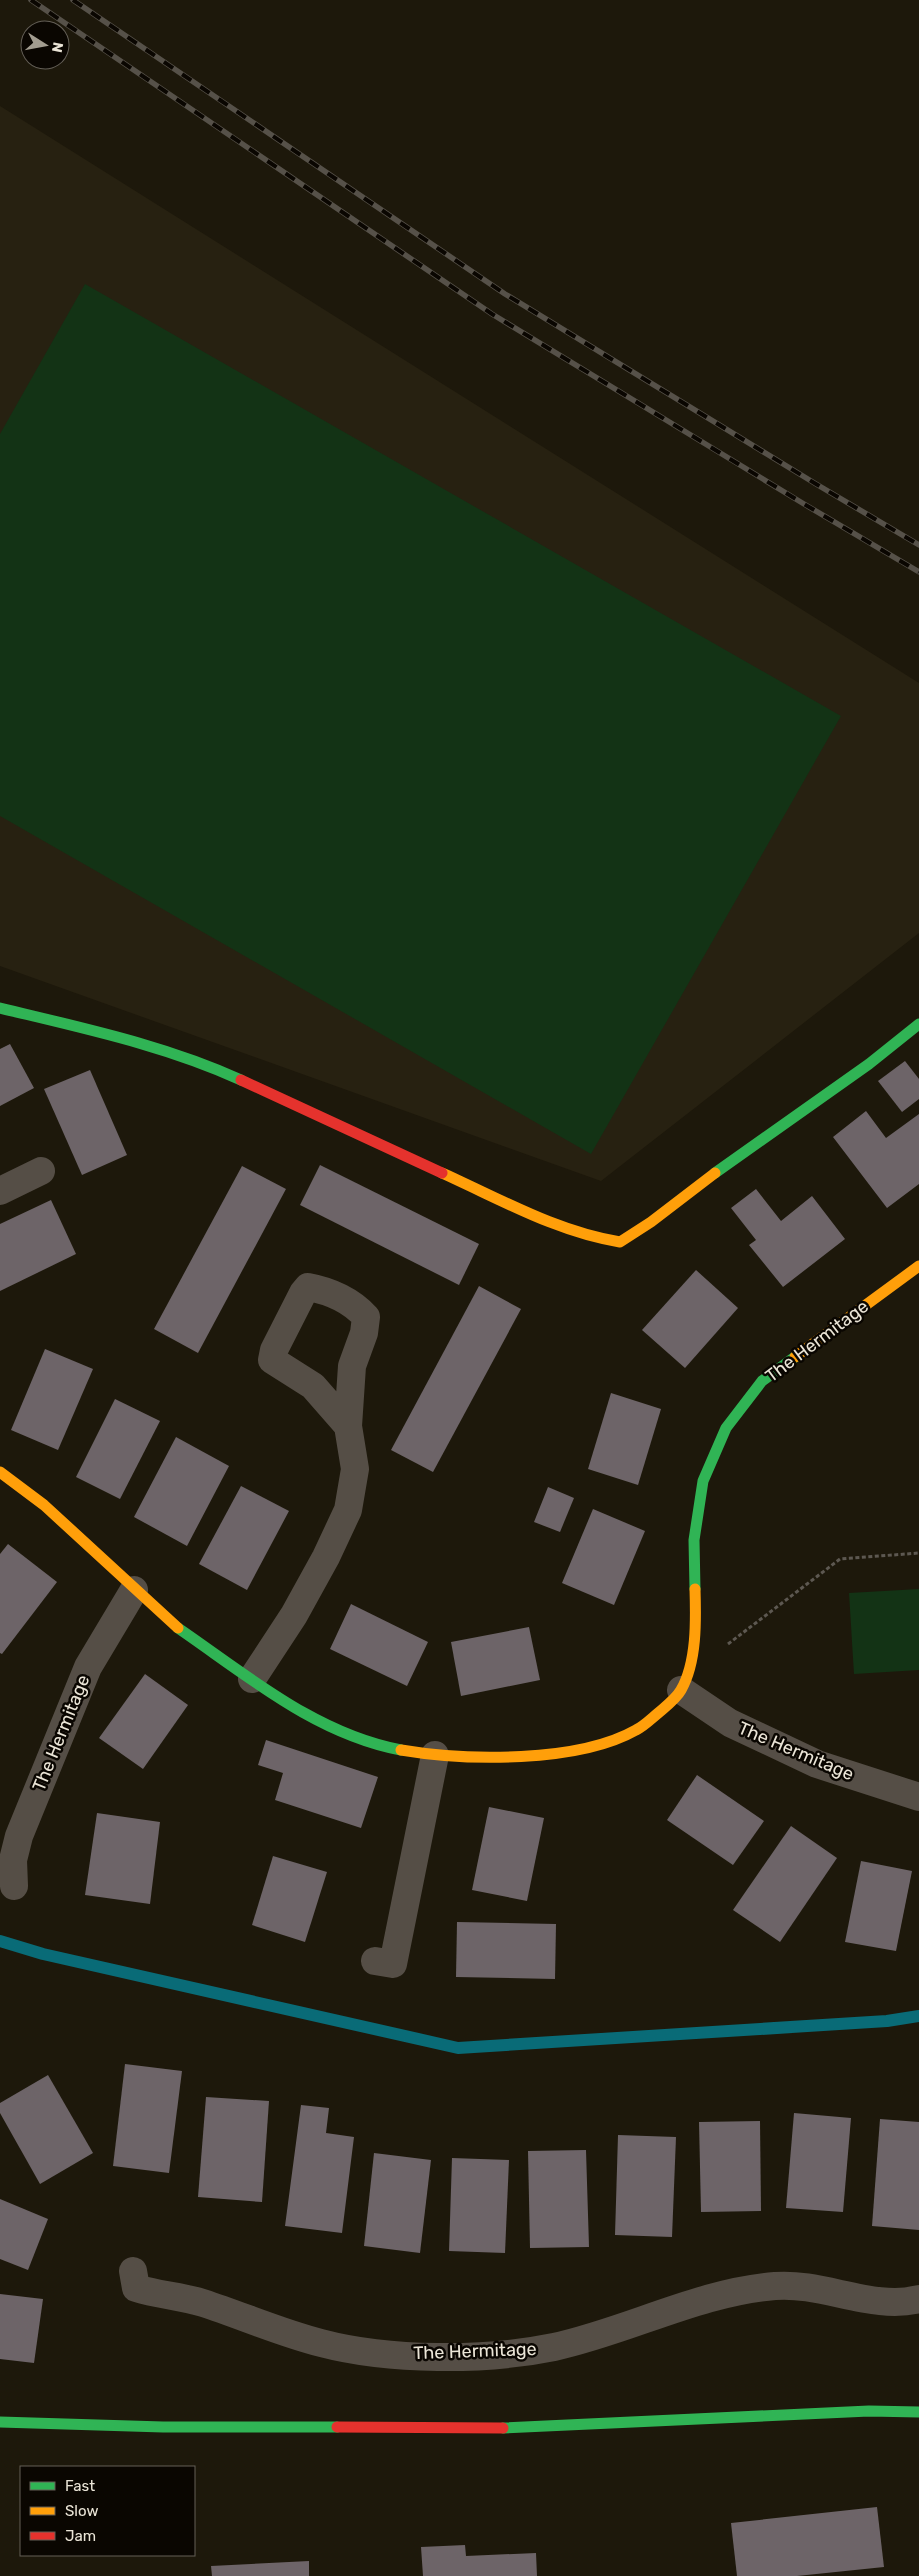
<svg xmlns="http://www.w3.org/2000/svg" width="919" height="2576" viewBox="0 0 919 2576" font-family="Rubik,sans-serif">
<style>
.education{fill:#272111}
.green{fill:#133315}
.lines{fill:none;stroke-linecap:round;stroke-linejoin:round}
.stream{stroke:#096b77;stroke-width:12}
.building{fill:#6d6468}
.path{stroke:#5d5851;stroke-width:3;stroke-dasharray:4 2.5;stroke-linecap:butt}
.street{stroke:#554e46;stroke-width:28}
.fast{stroke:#30b455;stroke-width:11}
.slow{stroke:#ff9f0a;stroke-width:11}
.jam{stroke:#e5322d;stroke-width:11}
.rail-casing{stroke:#565149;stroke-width:5.5}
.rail{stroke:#0a0601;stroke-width:4;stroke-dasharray:11;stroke-linecap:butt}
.labels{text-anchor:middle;stroke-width:5;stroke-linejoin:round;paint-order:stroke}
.street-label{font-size:18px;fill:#ebe5d7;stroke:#0a0601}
</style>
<rect width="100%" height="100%" fill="#1d180b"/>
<path class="education" d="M0 106 919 683V933L601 1181 0 966Z"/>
<g class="green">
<path d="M85 284 841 716 591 1154 0 816V434Z"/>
<path d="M919 1589V1670L854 1674 849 1593Z"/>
</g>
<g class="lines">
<path class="stream" d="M0 1941 43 1954 458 2048 887 2021 919 2016"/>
</g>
<g class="building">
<path d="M10 1044 34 1088 0 1106V1049Z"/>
<path d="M905 1061 919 1079V1099L902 1112 878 1081Z"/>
<path d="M90 1070 127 1155 82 1175 44 1089Z"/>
<path d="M866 1111 886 1138 919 1114V1184L887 1208 833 1137Z"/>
<path d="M320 1165 479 1244 459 1285 300 1205Z"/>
<path d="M242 1166 286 1189 198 1353 154 1329Z"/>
<path d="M756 1189 781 1221 812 1196 845 1239 783 1287 749 1245 756 1240 731 1208Z"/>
<path d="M51 1200 76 1254 0 1291V1224Z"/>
<path d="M696 1270 738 1308 685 1368 642 1330Z"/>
<path d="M479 1286 521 1309 433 1472 391 1450Z"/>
<path d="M45 1349 93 1369 58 1450 11 1430Z"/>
<path d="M611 1393 661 1409 638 1485 588 1469Z"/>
<path d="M115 1399 160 1421 120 1499 76 1477Z"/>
<path d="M176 1437 229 1466 187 1546 134 1517Z"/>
<path d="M241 1486 289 1511 247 1590 199 1564Z"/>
<path d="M548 1487 574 1498 560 1532 534 1522Z"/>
<path d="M593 1509 645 1531 614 1605 562 1583Z"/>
<path d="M8 1544 57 1582 2 1654 0 1653V1554Z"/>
<path d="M351 1604 428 1642 407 1686 330 1649Z"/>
<path d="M529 1627 540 1680 461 1696 451 1642Z"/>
<path d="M145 1674 188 1705 143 1769 99 1738Z"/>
<path d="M266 1740 378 1777 361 1828 275 1800 283 1773 258 1765Z"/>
<path d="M697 1775 764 1821 733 1865 667 1820Z"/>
<path d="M489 1807 544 1818 527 1901 472 1890Z"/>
<path d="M97 1813 160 1822 150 1904 85 1895Z"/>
<path d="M791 1826 837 1858 780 1942 733 1910Z"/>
<path d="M273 1856 327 1872 305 1942 252 1925Z"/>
<path d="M861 1861 912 1871 896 1951 845 1942Z"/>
<path d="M457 1922 556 1924 555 1979 456 1977Z"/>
<path d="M125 2064 182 2071 169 2173 113 2166Z"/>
<path d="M48 2075 93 2153 40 2184 0 2113V2103Z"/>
<path d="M206 2097 269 2101 262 2202 198 2197Z"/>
<path d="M301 2105 329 2108 326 2133 354 2137 342 2233 285 2226Z"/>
<path d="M794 2113 851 2118 843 2212 786 2208Z"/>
<path d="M880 2119 919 2122V2230L872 2226Z"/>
<path d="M760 2121 761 2211 701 2212 699 2122Z"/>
<path d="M618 2135 676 2137 672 2237 615 2235Z"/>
<path d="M586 2150 589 2247 530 2248 528 2151Z"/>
<path d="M374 2153 431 2160 420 2253 364 2246Z"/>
<path d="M452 2158 509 2160 505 2253 449 2251Z"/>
<path d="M0 2199 48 2219 28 2270 0 2259Z"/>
<path d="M0 2294 43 2299 34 2363 0 2359Z"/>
<path d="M877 2507 884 2567 797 2576H737L731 2523Z"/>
<path d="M465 2545 466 2556 536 2553 537 2576H423L421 2547Z"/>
<path d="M309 2561V2576H212L211 2566Z"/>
</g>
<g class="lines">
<path class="path" d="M728 1644 840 1559 919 1553"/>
<g class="street">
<path d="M0 1191 41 1171"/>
<path d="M252 1679 294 1615 326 1557 348 1510 355 1469 348 1426 313 1386 272 1360 274 1350 303 1293 308 1287C330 1291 352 1301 366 1317L364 1333 352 1366 348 1426"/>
<path d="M681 1690 730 1723 817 1764 919 1797"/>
<path d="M14 1886 13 1860 19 1836 88 1667 134 1590"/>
<path d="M375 1961 393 1964 435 1755"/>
<path d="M133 2271 136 2288C158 2295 181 2296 203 2303 243 2316 281 2333 321 2343 389 2361 486 2361 554 2347 628 2331 699 2292 775 2286 822 2282 874 2311 919 2299"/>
</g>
<g class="fast">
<path d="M0 1008C82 1028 164 1045 241 1080"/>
<path d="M715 1173 869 1064 919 1024"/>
<path d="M695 1589 694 1540 703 1481 726 1428 762 1381 795 1357"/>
<path d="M178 1628C248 1676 316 1734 401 1750"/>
<path d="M0 2422 163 2427H337"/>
<path d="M503 2428 869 2411 919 2412"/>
</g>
<g class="slow">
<path d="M442 1173C500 1199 557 1232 620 1242L651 1222 715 1173"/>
<path d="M795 1357 919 1266"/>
<path d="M0 1472 44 1505 178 1628"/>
<path d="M401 1750C466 1761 578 1763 636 1730 644 1726 651 1719 657 1714 665 1707 676 1699 681 1690 697 1662 696 1620 695 1589"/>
</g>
<g class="jam">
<path d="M241 1080 442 1173"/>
<path d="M337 2427 503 2428"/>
</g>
<defs>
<g id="rail">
<path d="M31 0 492 314 804 504 919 572"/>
<path d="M73 0 505 294 816 484 919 545"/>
</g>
</defs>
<use href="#rail" class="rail-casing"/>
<use href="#rail" class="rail"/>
</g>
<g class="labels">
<g class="street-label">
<text transform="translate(817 1341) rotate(-37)" y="6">The Hermitage</text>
<text transform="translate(61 1733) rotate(-68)" y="6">The Hermitage</text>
<text transform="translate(796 1751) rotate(23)" y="6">The Hermitage</text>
<text transform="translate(475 2351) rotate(-2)" y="6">The Hermitage</text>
</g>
</g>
<rect x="20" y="2466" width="175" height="90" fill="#0a0601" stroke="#645f57"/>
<rect x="30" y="2482" width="25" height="8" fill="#30b455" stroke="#645f57"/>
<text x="65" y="2491" font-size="15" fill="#ebe5d7">Fast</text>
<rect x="30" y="2507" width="25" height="8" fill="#ff9f0a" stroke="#645f57"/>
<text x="65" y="2516" font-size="15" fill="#ebe5d7">Slow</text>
<rect x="30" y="2532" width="25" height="8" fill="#e5322d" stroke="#645f57"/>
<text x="65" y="2541" font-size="15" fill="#ebe5d7">Jam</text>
<g transform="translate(45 45) rotate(101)"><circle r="24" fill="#0a0601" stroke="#645f57"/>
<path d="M0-4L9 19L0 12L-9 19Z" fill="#a39d90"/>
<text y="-8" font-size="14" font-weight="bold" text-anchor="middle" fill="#ebe5d7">N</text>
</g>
</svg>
